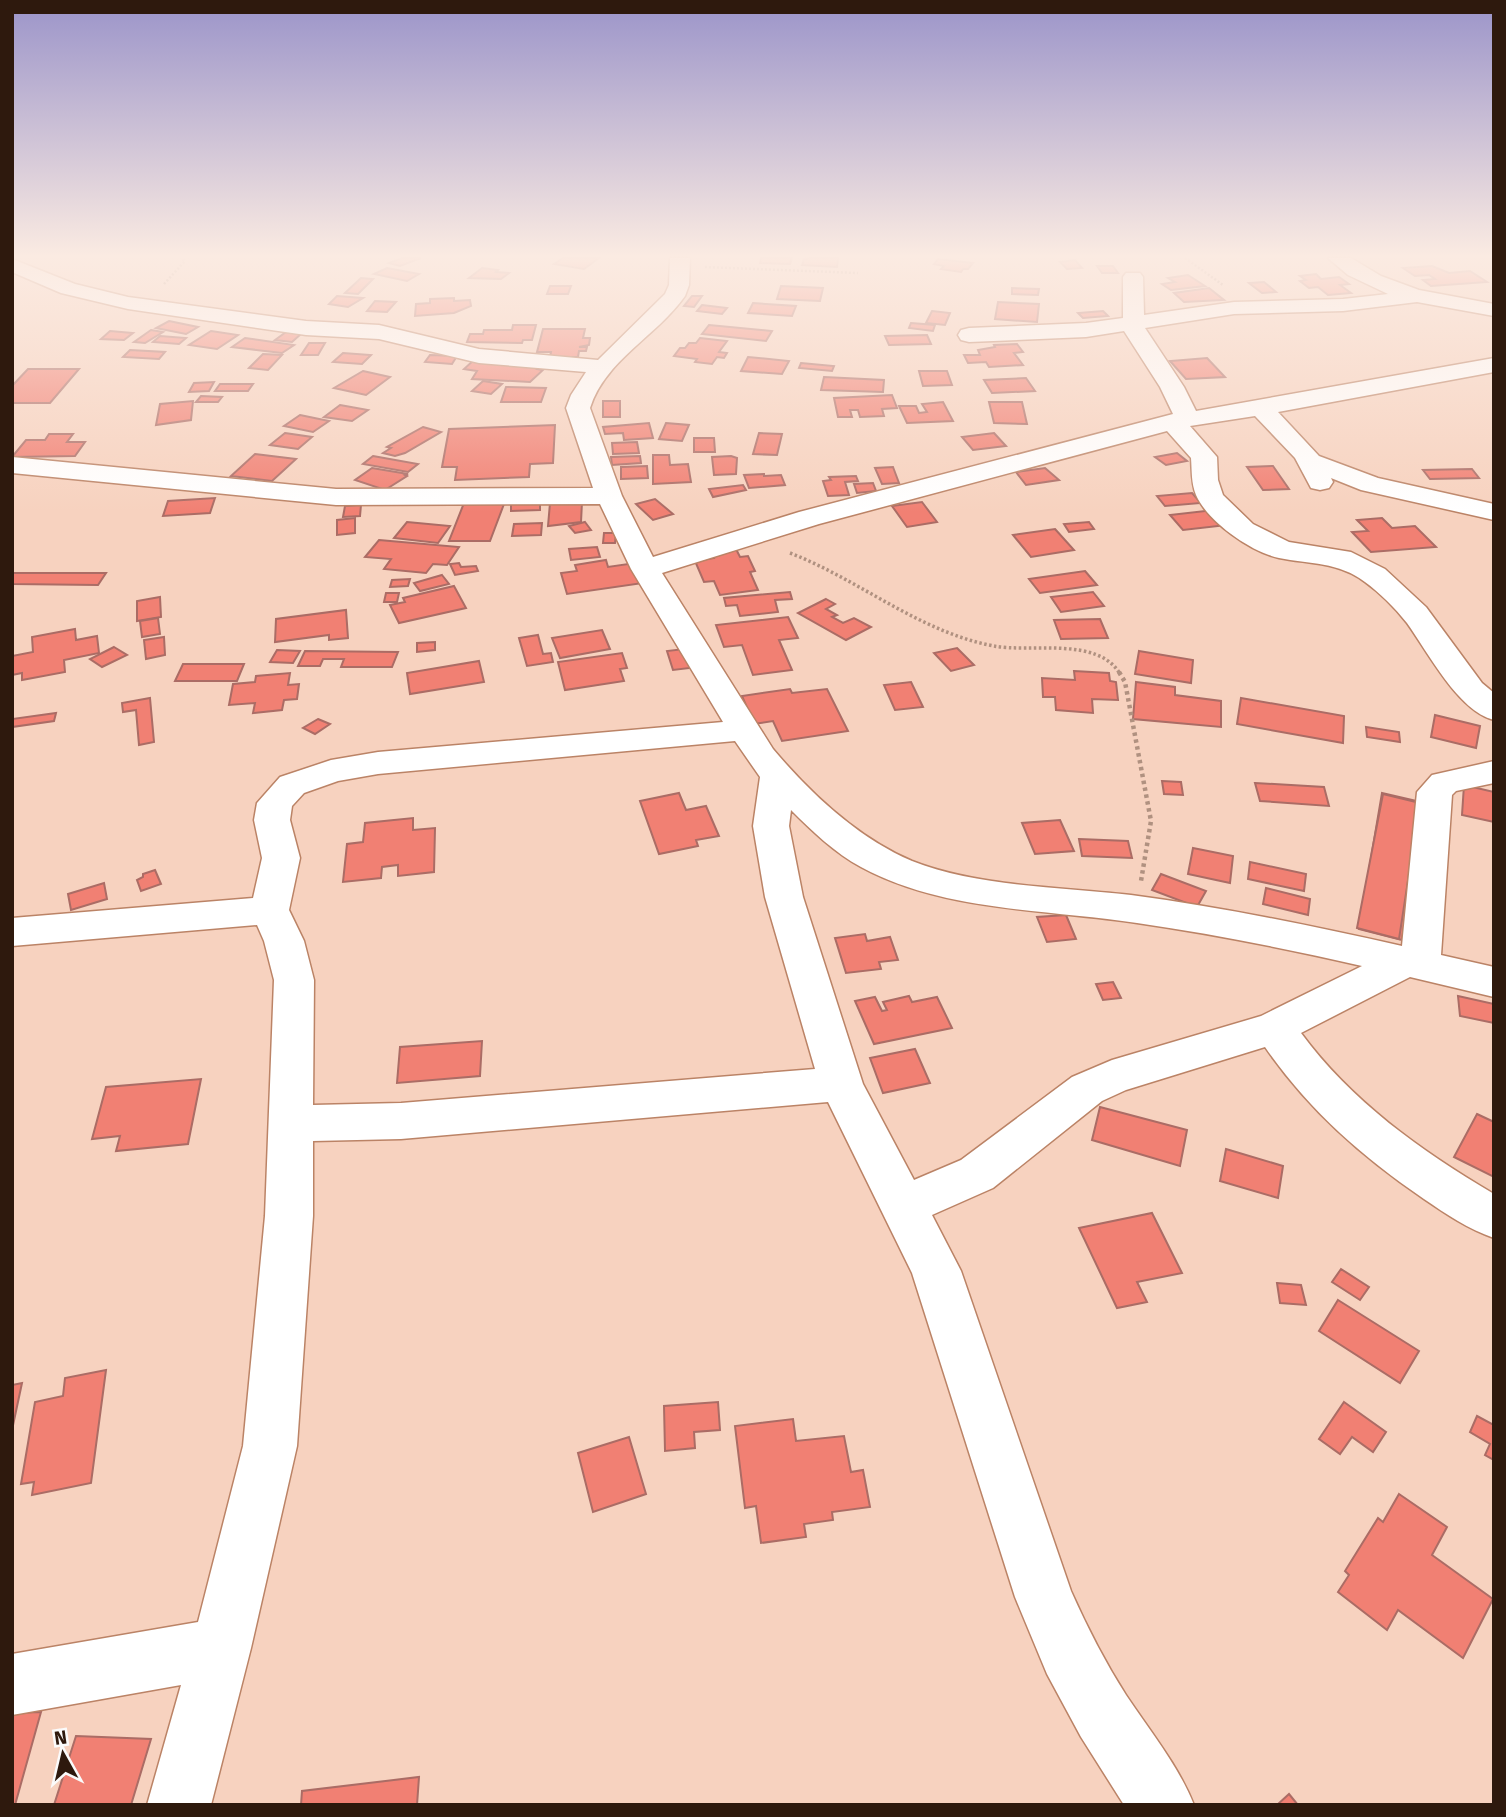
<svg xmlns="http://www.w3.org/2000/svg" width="1506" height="1817" viewBox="0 0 1506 1817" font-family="'Fira Sans',sans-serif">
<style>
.building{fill:#f18073;stroke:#ab6c65;stroke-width:2}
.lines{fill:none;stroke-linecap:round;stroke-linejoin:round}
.street-casing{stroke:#bb8366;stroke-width:3}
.path-far2{stroke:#b09180;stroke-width:2.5;stroke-dasharray:2 2;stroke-linecap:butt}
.path-far1{stroke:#b09180;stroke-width:3.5;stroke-dasharray:2.5 2.5;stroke-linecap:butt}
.path{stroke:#b09180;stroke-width:4.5;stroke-dasharray:3.5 3.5;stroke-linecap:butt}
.street{fill:#fff;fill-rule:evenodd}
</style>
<rect width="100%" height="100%" fill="#f7d2bf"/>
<g class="building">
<path d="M402 258H421L400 266 389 263Z"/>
<path d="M563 258H599L584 269 554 264Z"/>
<path d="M761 258H792L790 264 760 263Z"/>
<path d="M810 258H838L837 267 802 265 804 259Z"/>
<path d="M938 259 973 263 968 269H963L961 272 941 269 944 266 934 264Z"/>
<path d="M1075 260 1082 268 1067 269 1060 262Z"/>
<path d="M1097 266H1113L1118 273H1102Z"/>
<path d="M1432 266 1449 273 1470 271 1487 282 1431 286 1423 280 1435 279 1429 275 1415 276 1403 268Z"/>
<path d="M387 268 419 274 407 281 374 274Z"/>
<path d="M482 268 498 270 496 272 509 273 501 279 469 278Z"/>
<path d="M1316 274 1321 279 1339 277 1349 284 1340 285 1351 293 1328 295 1318 287 1309 288 1300 281 1306 280 1300 276Z"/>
<path d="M1188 275 1205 286 1171 290 1162 284 1175 282 1168 278Z"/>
<path d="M361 278 373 279 358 294 345 293Z"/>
<path d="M1264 282 1276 292 1262 293 1249 283Z"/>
<path d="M550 286H571L568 294H547Z"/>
<path d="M781 286 823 288 820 301 777 299Z"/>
<path d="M1012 288 1039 289 1038 295 1012 294Z"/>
<path d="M1209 288 1224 300 1184 302 1174 293Z"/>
<path d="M337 296 363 298 348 307 329 304Z"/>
<path d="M692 296H702L694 307 684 306Z"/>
<path d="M454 298V301L470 300 471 306 454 313 415 316 416 304 430 303V299Z"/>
<path d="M375 301 396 302 387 312 367 311Z"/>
<path d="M998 302 1039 304 1037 322 995 319Z"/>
<path d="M753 303 796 306 792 316 748 313Z"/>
<path d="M702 305 727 308 722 314 697 311Z"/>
<path d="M932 311 950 313 945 325 926 323Z"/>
<path d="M1103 311 1108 316 1083 318 1078 313Z"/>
<path d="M169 321 198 327 186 334 156 328Z"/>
<path d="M911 323 935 325 933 331 909 328Z"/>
<path d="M513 325H536L532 340H523L522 343 467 342 470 334H483L484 330H512Z"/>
<path d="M709 325 772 331 766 341 702 334Z"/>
<path d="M543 329H585L583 338H590L589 345 579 347H587L586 351H579L578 357H550L551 352H537Z"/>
<path d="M151 330 163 332 145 343 134 342Z"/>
<path d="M110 331 133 333 124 340 101 339Z"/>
<path d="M211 331 238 335 217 349 189 345Z"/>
<path d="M286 332 302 333 292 342 275 340Z"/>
<path d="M927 335 931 344 889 345 885 336Z"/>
<path d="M160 336 186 338 179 344 153 342Z"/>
<path d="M245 338 294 345 282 353 232 347Z"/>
<path d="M700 338 727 341 719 352 727 353 724 358 717 357 712 364 695 362 697 359 674 356 680 348H685L689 343H696Z"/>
<path d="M309 343H325L318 355H301Z"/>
<path d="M1017 344 1023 352 1014 353 1023 365 989 367 986 362 968 363 964 355H980L978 350 995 347 994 345Z"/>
<path d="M130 350 165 352 159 359 123 357Z"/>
<path d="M343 353 371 355 362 364 333 362Z"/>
<path d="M263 354 282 355 268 370 249 368Z"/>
<path d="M430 355 457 356 452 364 425 362Z"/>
<path d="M748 357 789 361 782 374 741 371Z"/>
<path d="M1207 358 1225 377 1186 379 1170 361Z"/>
<path d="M475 359 539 366 537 369 543 370 530 382 472 379 477 371 464 369Z"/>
<path d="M801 363 834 366 832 371 799 368Z"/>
<path d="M28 369H79L50 403H12V386Z"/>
<path d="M363 371 390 377 366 395 334 388Z"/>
<path d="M919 371H947L952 385 923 386Z"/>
<path d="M824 377 884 380 883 392 821 390Z"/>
<path d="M1026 378 1035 391 992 393 984 380Z"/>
<path d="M483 381 502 384 491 394 472 391Z"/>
<path d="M214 382 209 391 189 392 194 383Z"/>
<path d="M220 384H253L248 391H215Z"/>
<path d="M506 387 546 388 541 402H501Z"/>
<path d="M892 395 897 408 882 409 884 416 860 417 858 410H850L852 417H838L834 398Z"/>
<path d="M201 396 222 397 218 402H196Z"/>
<path d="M193 401 191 420 156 425 160 404Z"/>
<rect x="603" y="401" width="17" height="16"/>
<path d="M943 402 953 421 907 423 899 406H916L919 413 927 412 922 404Z"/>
<path d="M989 402H1022L1027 424 994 423Z"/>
<path d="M340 405 368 410 352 421 324 417Z"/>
<path d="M300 415 329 421 313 432 284 426Z"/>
<path d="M649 423 653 438 624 440 623 433 605 434 603 427Z"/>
<path d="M666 423 689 425 682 441 659 439Z"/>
<path d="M555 425 553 463 530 464 529 477 455 480 457 467H442L449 429Z"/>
<path d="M423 427 441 432 405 453 395 456 383 453 391 448 387 447Z"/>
<path d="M285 433 312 437 298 449 270 445Z"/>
<path d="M759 433 782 434 777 455 753 454Z"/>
<path d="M994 433 1006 446 973 450 962 437Z"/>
<path d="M49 434H73L67 442H85L75 456 12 457 26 440H45Z"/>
<path d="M694 438H714L715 452H694Z"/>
<path d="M637 442 639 453 613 454 612 443Z"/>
<path d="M1177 453 1187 461 1166 465 1155 457Z"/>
<path d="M255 454 296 459 272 481 231 476Z"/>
<path d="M653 455H669L670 465 688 464 691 482 653 484Z"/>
<path d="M373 456 418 464 408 472 363 464Z"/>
<path d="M640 456 641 463 612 465 611 457Z"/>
<path d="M731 456 737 458 736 474 714 475 712 457Z"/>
<path d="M647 466 648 478 621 479V467Z"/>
<path d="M1273 466 1289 489 1263 490 1247 467Z"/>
<path d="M893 467 899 483 882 484 875 468Z"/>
<path d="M372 468 408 474 405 475 407 476 385 490 355 480Z"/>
<path d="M1045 468 1059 480 1026 485 1016 472Z"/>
<path d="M1472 469 1479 478 1430 479 1423 470Z"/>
<path d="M764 474V476L781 475 785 485 749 488 744 475Z"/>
<path d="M856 476 858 481 845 482 849 495 828 496 823 481 831 480 829 477Z"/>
<path d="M873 483 876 491 857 493 854 484Z"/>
<path d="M743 485 746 490 713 497 709 489Z"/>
<path d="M1192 493 1201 503 1165 506 1157 496Z"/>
<path d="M215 498 210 513 163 516 168 501Z"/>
<path d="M655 499 673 514 653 520 636 504Z"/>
<path d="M540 501V510L511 511V503Z"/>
<path d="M582 502 581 522 548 526 550 503Z"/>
<path d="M922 502 937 522 907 527 892 506Z"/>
<path d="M464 503 504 504 490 541H449Z"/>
<path d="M361 505 360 516 343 517 345 506Z"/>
<path d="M1214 510 1227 525 1183 530 1170 515Z"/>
<path d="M355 518V533L337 535V520Z"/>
<path d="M1382 518 1392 528 1415 526 1436 547 1371 552 1352 532 1368 531 1357 520Z"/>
<path d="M407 522 450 526 438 543 394 538Z"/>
<path d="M585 522 591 530 575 533 569 526Z"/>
<path d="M1089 522 1094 529 1069 532 1064 524Z"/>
<path d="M542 523 541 535 512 536 514 524Z"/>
<path d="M1055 529 1074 550 1031 557 1013 535Z"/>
<path d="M604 533H616L615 543H603Z"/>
<path d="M379 540 459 547 447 565 433 564 426 573 384 569 391 559 365 557Z"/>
<path d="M597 547 600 557 571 560 569 549Z"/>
<path d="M736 549 740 557 748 556 755 571 750 572 758 590 720 595 714 581 704 582 695 561 714 558 712 552Z"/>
<path d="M606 560 608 567 635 563 643 583 567 594 561 573 577 571 575 565Z"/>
<path d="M459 563 461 567 476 566 478 571 455 575 450 564Z"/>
<path d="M1085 571 1097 585 1040 593 1029 579Z"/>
<path d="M12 573H106L98 585 12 584Z"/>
<path d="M442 575 449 584 420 591 414 583Z"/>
<path d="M410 579 408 586 390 587 392 580Z"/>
<path d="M454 586 466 608 399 623 390 605 405 602 403 598Z"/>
<path d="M790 592 792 599 775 600 778 612 740 616 737 605 726 606 724 598Z"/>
<path d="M1093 592 1104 606 1061 612 1051 597Z"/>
<path d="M386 593H399L397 602H384Z"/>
<path d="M160 597 161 617 137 621V601Z"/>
<path d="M826 599 835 604 826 609 837 615 832 617 843 623 854 618 871 627 846 640 798 613Z"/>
<path d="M346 610 348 638 329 640V635L275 642 276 619Z"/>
<path d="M788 617 798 638 779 640 792 670 753 675 742 645 724 647 716 625Z"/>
<path d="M158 618 160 634 142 637 140 621Z"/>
<path d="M1100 619 1108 638 1061 639 1054 620Z"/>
<path d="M75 629 76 640 97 636 99 653 64 660 65 672 22 680V673L12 675V656L33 652 32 637Z"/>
<path d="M602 630 610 649 560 658 552 638Z"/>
<path d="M538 635 543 654 551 653 553 662 527 666 519 638Z"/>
<path d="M164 637 165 655 146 659 144 640Z"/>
<path d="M435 642V650L417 652V643Z"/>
<path d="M114 647 127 655 102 667 90 659Z"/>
<path d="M957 648 974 665 951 671 934 653Z"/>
<path d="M684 649 690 668 673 670 667 651Z"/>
<path d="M277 650 300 651 293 663 270 662Z"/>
<path d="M305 651 398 652 392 667H341L344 659H323L320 666H298Z"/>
<path d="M1139 651 1193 660 1191 683 1135 674Z"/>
<path d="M622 653 627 668 620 669 624 681 565 690 558 662Z"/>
<path d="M479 661 484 682 410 694 407 673Z"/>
<path d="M183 664H244L237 681H175Z"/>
<path d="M1074 671 1109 673 1110 681 1116 682 1118 700 1092 699 1093 713 1056 710 1055 697H1043L1042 678 1075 680Z"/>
<path d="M290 673 288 685 299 684 297 699 284 700 282 710 253 713 255 703 229 705 233 684 255 682 256 676Z"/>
<path d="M911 682 923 707 895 710 884 685Z"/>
<path d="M1136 682 1175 687V695L1221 701V727L1133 719Z"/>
<path d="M790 689 792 693 827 689 848 731 782 741 773 721 754 724 742 696Z"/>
<path d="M150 698 154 742 139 745 136 710 123 712 122 703Z"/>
<path d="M1241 698 1344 716 1343 743 1237 724Z"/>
<path d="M56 713 54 721 12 727V719Z"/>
<path d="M1435 715 1480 726 1476 748 1431 737Z"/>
<path d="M318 719 330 724 315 734 303 728Z"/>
<path d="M1366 727 1399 732 1400 742 1367 737Z"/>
<path d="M1162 781 1181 782 1183 795 1164 794Z"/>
<path d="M1255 783 1324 787 1329 806 1260 801Z"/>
<path d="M1464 785 1494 792V822L1462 815Z"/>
<path d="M679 793 686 810 706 806 719 836 696 840 698 846 659 854 640 801Z"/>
<path d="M1382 793 1421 802 1402 940 1359 929Z"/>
<path d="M1383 794 1420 803 1399 939 1357 928Z"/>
<path d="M413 818V830L435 828 434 872 398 876V865L382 867 381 878 343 882 347 844 363 842 365 823Z"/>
<path d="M1060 820 1074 851 1035 854 1022 823Z"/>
<path d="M1079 839 1128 841 1132 858 1082 856Z"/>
<path d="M1193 848 1233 856 1230 883 1188 874Z"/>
<path d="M1250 862 1306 874 1304 891 1248 879Z"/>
<path d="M155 870 161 884 141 891 137 880 143 877V874Z"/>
<path d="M1161 874 1206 891 1197 907 1152 890Z"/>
<path d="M104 883 107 899 71 910 68 894Z"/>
<path d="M1266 888 1310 899 1308 915 1263 904Z"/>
<path d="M1066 915 1076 939 1047 942 1037 917Z"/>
<path d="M865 934 867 941 890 937 898 960 879 962 881 969 846 973 835 938Z"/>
<path d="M1113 982 1121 998 1103 1000 1096 984Z"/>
<path d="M909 996 912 1002 937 997 952 1028 874 1044 855 1001 875 997 882 1011 887 1010 883 1002Z"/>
<path d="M1458 996 1494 1004V1023L1460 1016Z"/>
<path d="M482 1041 480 1076 397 1083 400 1047Z"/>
<path d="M915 1049 930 1083 883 1093 870 1058Z"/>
<path d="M201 1079 188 1144 116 1151 120 1136 92 1139 106 1087Z"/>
<path d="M1100 1107 1187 1130 1180 1166 1092 1140Z"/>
<path d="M1477 1114 1494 1122V1177L1454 1157Z"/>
<path d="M1226 1149 1283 1166 1278 1198 1220 1181Z"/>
<path d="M1152 1213 1182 1273 1137 1282 1147 1302 1117 1308 1079 1228Z"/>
<path d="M1341 1269 1369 1287 1360 1300 1332 1282Z"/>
<path d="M1277 1283 1301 1285 1306 1305 1280 1303Z"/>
<path d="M1338 1300 1419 1351 1400 1383 1319 1331Z"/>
<path d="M106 1370 91 1483 32 1495 34 1482 21 1484 35 1402 63 1396 65 1378Z"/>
<path d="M22 1383 12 1430V1385Z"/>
<path d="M718 1402 720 1430 694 1432 695 1448 665 1451 664 1406Z"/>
<path d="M1344 1402 1386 1432 1373 1452 1352 1437 1340 1454 1319 1439Z"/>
<path d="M1477 1416 1494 1425V1460L1485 1455 1490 1444 1470 1432Z"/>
<path d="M793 1419 796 1441 844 1436 851 1472 863 1470 870 1507 832 1512 833 1520 804 1524 806 1537 761 1543 756 1506 745 1508 735 1426Z"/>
<path d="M629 1437 646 1494 593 1512 578 1453Z"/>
<path d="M1399 1494 1447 1527 1432 1555 1493 1599 1463 1658 1398 1610 1387 1630 1338 1592 1349 1575 1345 1571 1378 1518 1383 1522Z"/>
<path d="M41 1712 15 1805H12V1713Z"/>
<path d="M76 1736 151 1739 131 1805H54Z"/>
<path d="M419 1777 417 1805H301L302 1791Z"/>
<path d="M1289 1794 1298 1805H1277Z"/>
</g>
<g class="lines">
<defs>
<path id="street" d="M670 258H690L689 285 685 296C657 336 605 360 590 408L622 496 653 557 799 512 1173 414 1160 387 1124 331 1086 337 969 342 961 340 958 335 961 330 969 328 1086 323 1123 318V277L1126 273H1140L1143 277 1144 315 1234 302 1343 299 1388 294 1348 275 1328 258H1351L1381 276 1419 290 1494 304V316L1417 302 1343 311 1234 314 1145 328 1184 387 1196 411 1494 358V372L1278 412 1319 456 1378 478 1494 504V520L1361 490 1331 478 1333 482 1329 488 1320 490 1311 488 1295 458 1255 416 1190 426 1217 457 1218 480 1223 495 1253 524 1289 542 1351 552 1385 569 1426 607 1482 683 1494 693V720C1458 711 1428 652 1407 623 1396 609 1379 592 1365 582 1339 562 1309 564 1279 558 1251 552 1208 522 1196 495 1191 483 1192 471 1191 458L1167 431 819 524 662 573 773 749C811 794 858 838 912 861 978 887 1062 887 1131 895 1222 907 1312 926 1402 946L1417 792 1432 775 1494 761V783L1456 791 1452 795 1441 955 1494 967V997L1410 977 1301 1033C1351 1101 1421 1151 1494 1194V1238C1468 1229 1446 1214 1424 1199 1361 1156 1308 1109 1265 1047L1126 1090 1102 1101 993 1188 932 1215 961 1271 1071 1591C1087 1627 1105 1662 1126 1695 1150 1731 1178 1765 1194 1805H1124L1081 1737 1047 1674 1015 1597 912 1273 828 1102 401 1139 313 1141V1216L297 1446 251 1648 211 1805H147L181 1685 12 1715V1654L198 1622 243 1446 265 1216 274 980 264 941 257 925 12 946V918L253 898 262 858 254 820 257 803 280 777 331 760 378 752 723 722 631 569 600 504 336 505 12 473V457L336 489 593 488 566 408 571 395 586 372 479 363 379 339 306 335 128 309 61 293 12 272V259L75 284 128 297 306 321 379 325 479 349 598 360 665 294 669 285ZM735 741 760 777 753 826 765 897 815 1069 401 1103 313 1105 314 980 304 941 289 910 300 858 290 820 292 806 304 793 338 781 378 774ZM791 810C812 831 835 853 861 867 944 912 1046 909 1137 923 1213 934 1288 949 1362 966L1261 1016 1112 1060 1072 1077 961 1160 914 1180 863 1084 803 897 789 826Z"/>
</defs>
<use href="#street" class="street-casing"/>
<g class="path-far2">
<path d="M1185 258 1223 285"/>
<path d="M705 267 858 273"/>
<path d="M164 284 185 261 181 258"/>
</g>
<path class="path-far1" d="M790 553C860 580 919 632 994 646 1030 653 1098 636 1120 674"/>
<path class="path" d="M1119 672 1125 682 1151 821 1141 881"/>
<use href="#street" class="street"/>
</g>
<linearGradient id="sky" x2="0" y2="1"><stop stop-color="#9b94c9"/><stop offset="0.5" stop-color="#fbebe2"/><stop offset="1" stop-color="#fbebe2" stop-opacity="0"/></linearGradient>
<rect width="1506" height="512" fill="url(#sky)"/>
<rect width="1506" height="1817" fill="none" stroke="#2e190d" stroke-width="28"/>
<g transform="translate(63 1754) rotate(352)" stroke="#fbfbfb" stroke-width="5" paint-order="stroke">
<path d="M0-5L12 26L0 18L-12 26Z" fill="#2e190d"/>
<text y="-10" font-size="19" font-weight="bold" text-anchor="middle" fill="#2e190d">N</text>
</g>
</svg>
